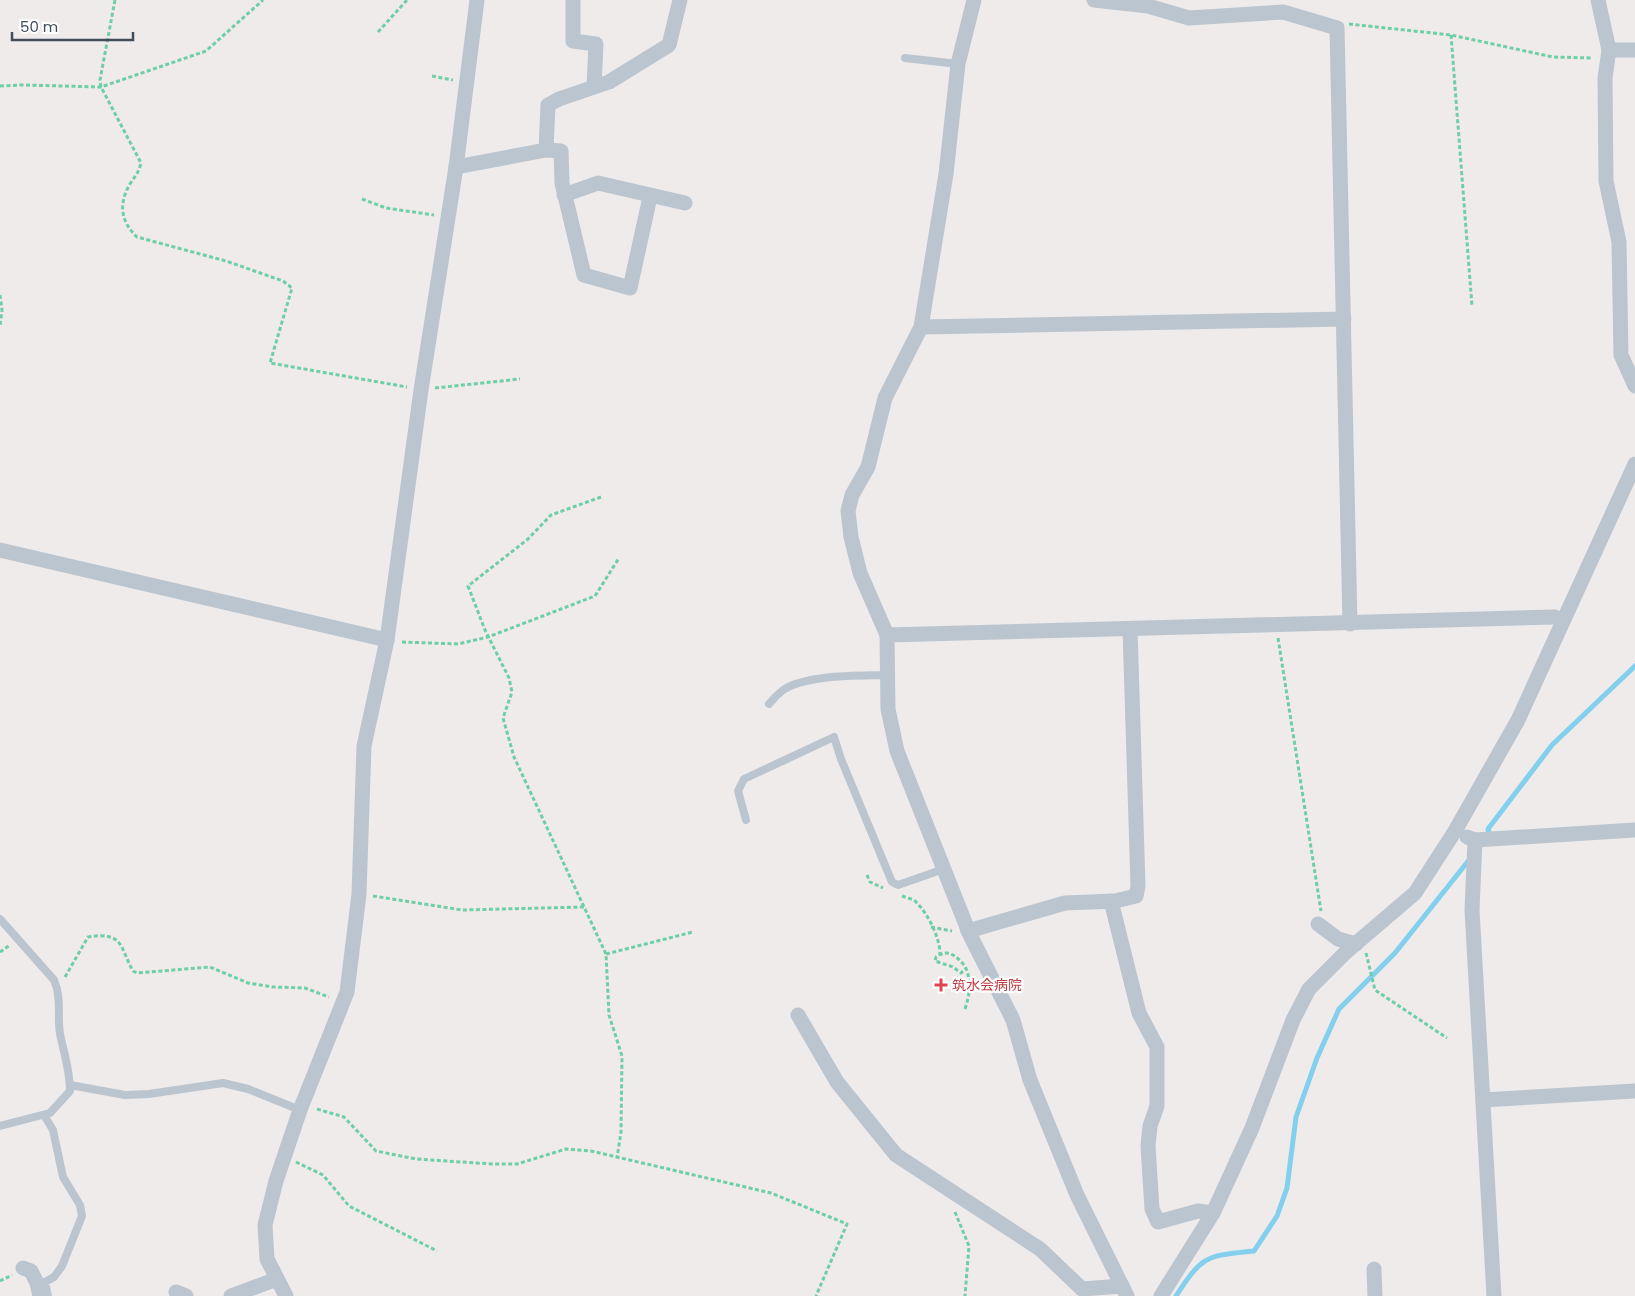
<svg xmlns="http://www.w3.org/2000/svg" width="1635" height="1296" viewBox="0 0 1635 1296" font-family="Poppins,'Noto Sans JP',sans-serif">
<style>
.lines{fill:none;stroke-linecap:round;stroke-linejoin:round}
.stream{stroke:#82d0ee;stroke-width:5}
.path{stroke:#6ecea5;stroke-width:3;stroke-dasharray:4 2.5;stroke-linecap:butt}
.lane{stroke:#bbc5cf;stroke-width:8}
.street{stroke:#bbc5cf;stroke-width:15}
.health-dot{fill:#e0444e;stroke:#fff;stroke-width:2}
.labels{text-anchor:middle;stroke-width:4.5;stroke-linejoin:round;paint-order:stroke}
.health-label{font-size:14px;fill:#be3a42;stroke:#fff;text-anchor:start}
</style>
<rect width="100%" height="100%" fill="#efebeb"/>
<g class="lines">
<g class="stream">
<path d="M1486 836 1489 831 1488 829 1552 745 1635 666"/>
<path d="M1176 1296C1203 1254 1207 1256 1254 1251L1277 1216 1287 1188 1296 1117 1317 1058 1339 1009 1395 953 1469 860"/>
</g>
<g class="path">
<path d="M115 0 100 80 101 87 141 163C139 172 135 176 130 184 118 204 121 222 137 237L226 261 283 281 292 288 270 363 407 387"/>
<path d="M1349 24 1451 35 1553 57 1592 58"/>
<path d="M378 32 407 0"/>
<path d="M1451 35 1472 306"/>
<path d="M432 76 453 80"/>
<path d="M0 86 22 85 101 87 206 51 263 0"/>
<path d="M362 199 386 208 434 215"/>
<path d="M0 295 2 310 0 326"/>
<path d="M435 388 520 379"/>
<path d="M601 497 551 515 528 539 468 586 485 630 509 678 512 692 503 718 514 757 606 954 609 1015 622 1056 621 1132 617 1158"/>
<path d="M1278 638 1321 911"/>
<path d="M402 642 458 644 488 637 595 596 619 558"/>
<path d="M867 875 870 882 883 888"/>
<path d="M373 896 462 910 584 907"/>
<path d="M902 896C907 898 914 899 917 903 928 914 940 938 940 954"/>
<path d="M931 927 952 931"/>
<path d="M0 952 10 945"/>
<path d="M1366 953 1375 990 1447 1038"/>
<path d="M606 954 693 932"/>
<path d="M65 977 88 937C124 931 120 948 133 971L137 973 210 967 248 983 273 987 305 988 329 997"/>
<path d="M965 1009C970 993 972 982 965 966 956 956 949 948 936 957L935 961 953 967 961 973 966 968"/>
<path d="M317 1109 344 1117 376 1151 416 1159 492 1164H517L566 1149 591 1151 771 1193 847 1224 816 1296"/>
<path d="M296 1162 323 1175 349 1206 437 1251"/>
<path d="M955 1212 969 1246 965 1296"/>
<path d="M0 1281 12 1275"/>
</g>
<g class="lane">
<path d="M905 58 958 64"/>
<path d="M769 704C773 699 778 694 783 690 808 674 859 676 888 675"/>
<path d="M746 820 738 791 744 779 834 737 841 759 892 882 898 885 944 869"/>
<path d="M0 919 54 980C62 998 57 1015 60 1034 64 1053 70 1071 70 1091L50 1113 0 1126"/>
<path d="M70 1085 125 1095 149 1094 223 1083 248 1089 300 1110"/>
<path d="M44 1115 53 1130 63 1177 80 1205 82 1216 62 1266 54 1277 45 1282 48 1296"/>
</g>
<g class="street">
<path d="M573 0V41L596 44 594 87"/>
<path d="M974 0 958 64 946 174 921 327 885 398 868 467 852 495 848 511 851 537 860 573 887 635 888 709 897 751 970 935 1013 1020 1030 1080 1077 1195 1127 1296"/>
<path d="M1094 0 1148 6 1189 18 1283 12 1337 28 1350 624"/>
<path d="M1598 0 1609 50 1605 78 1606 181 1619 242 1621 355 1635 386"/>
<path d="M1609 50H1635"/>
<path d="M546 150 561 151 562 183 584 275 630 288 650 197"/>
<path d="M456 167 546 150 548 105 559 99 609 82 669 45 680 0"/>
<path d="M564 195 598 183 685 203"/>
<path d="M921 327 1344 319"/>
<path d="M0 550 387 640"/>
<path d="M887 635 1555 617"/>
<path d="M1467 837 1475 840 1635 830"/>
<path d="M1475 840 1472 910 1494 1296"/>
<path d="M1111 901 1139 1013 1157 1047V1106L1150 1126 1148 1146 1152 1209 1158 1222 1198 1211 1213 1213"/>
<path d="M1318 924 1338 939 1356 944"/>
<path d="M968 931 1065 903 1115 901 1136 896 1138 886 1130 629"/>
<path d="M798 1015 837 1082 896 1155 1040 1249 1082 1289 1122 1286"/>
<path d="M1483 1100 1635 1091"/>
<path d="M23 1268 31 1271 37 1283 40 1296"/>
<path d="M1374 1269 1375 1296"/>
<path d="M176 1292 186 1296"/>
<path d="M231 1296 277 1279"/>
<path d="M286 1296 267 1259 265 1225 276 1181 300 1110 347 992 359 894 364 746 387 640 421 390 456 167 477 0"/>
<path d="M1161 1296 1213 1213 1252 1128 1293 1020 1309 989 1346 952 1415 893 1455 831 1518 720 1635 464"/>
</g>
</g>
<path class="health-dot" d="M938.5 977.5h5v5h5v5h-5v5h-5v-5h-5v-5h5z"/>
<g class="labels">
<g class="health-label">
<text x="952" y="990">筑水会病院</text>
</g>
</g>
<path d="M12 32v8h121v-8" fill="none" stroke="#434d59" stroke-width="2.5"/>
<text x="20" y="32" font-size="15" fill="#434d59" stroke="#ffffff" stroke-width="4" paint-order="stroke">50 m</text>
</svg>
